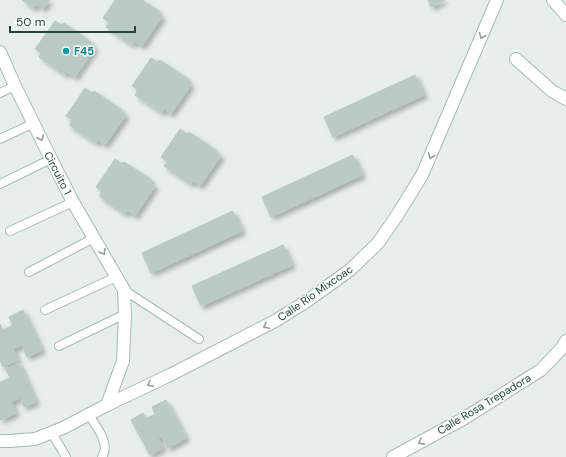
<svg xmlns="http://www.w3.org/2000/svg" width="566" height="457" viewBox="0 0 566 457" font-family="'DM Sans',sans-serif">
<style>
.building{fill:#bbcac4;stroke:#b8c9c2;filter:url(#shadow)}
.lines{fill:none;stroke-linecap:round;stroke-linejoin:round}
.service-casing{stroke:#a8b8b2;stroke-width:10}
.minor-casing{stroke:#a8b8b2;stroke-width:14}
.tertiary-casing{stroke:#a8b8b2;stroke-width:14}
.service{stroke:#fff;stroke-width:8}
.minor{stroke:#fff;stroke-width:12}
.tertiary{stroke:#fff;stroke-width:12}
.oneway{stroke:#92a09c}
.culture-dot{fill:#0f9aa8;stroke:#f7fbf9;stroke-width:1.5}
.labels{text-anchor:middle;stroke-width:3;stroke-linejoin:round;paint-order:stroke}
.culture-label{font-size:11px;font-weight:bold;fill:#0d838f;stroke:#f7fbf9;text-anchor:start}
.street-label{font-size:11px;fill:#24423a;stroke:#f7fbf9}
</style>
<defs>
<filter id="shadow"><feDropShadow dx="3.5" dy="3.5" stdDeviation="2" flood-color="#0004"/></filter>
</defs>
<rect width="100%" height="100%" fill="#e6efeb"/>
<g class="building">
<path d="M22 0H49L43 9 36 4 33 8Z"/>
<path d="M115 0H142L159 11 157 13 162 17 142 46 134 41 132 45 106 27 109 22 103 18Z"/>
<path d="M428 0H445L431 7Z"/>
<path d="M55 21 62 25 64 23 91 42 90 44 95 48 75 77 67 72 65 75 39 57 42 53 35 49Z"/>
<path d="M151 58 158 62 160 60 188 79 187 81 191 85 171 114 164 109 162 113 135 95 138 90 132 86Z"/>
<path d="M415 75 424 95 333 137 324 117Z"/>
<path d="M85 88 92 93 94 91 122 110 121 112 126 115 105 145 98 140 96 143 69 125 73 120 66 116Z"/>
<path d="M180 129 187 134 189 132 217 151 216 153 221 156 200 186 193 181 191 184 164 166 168 162 161 157Z"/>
<path d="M353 155 362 175 271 217 262 197Z"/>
<path d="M115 159 122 164 124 162 152 180 150 183 155 186 135 216 128 211 125 214 99 196 102 192 96 187Z"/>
<path d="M233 211 242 231 151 273 142 253Z"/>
<path d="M283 245 292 265 201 306 192 286Z"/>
<path d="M23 310 42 350 27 357 22 345 13 349 18 360 3 367 0 360V324L3 330 13 325 9 317Z"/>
<path d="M19 363 36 402 24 407 20 398 11 402 16 413 0 420V382L10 378 6 369Z"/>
<path d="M166 400 186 438 168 448 162 436 158 438 163 448 150 455 131 420 143 413 146 419 155 414 152 407Z"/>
</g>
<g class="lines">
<defs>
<g id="service">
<path d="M0 93 15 86"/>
<path d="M0 139 34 123"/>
<path d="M0 184 51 159"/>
<path d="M10 231 73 202"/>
<path d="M29 272 94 238"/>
<path d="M124 290 199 339"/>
<path d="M45 310 116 277"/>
<path d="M59 346 125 314"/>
<path d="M89 415C96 426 111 444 102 457"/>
<path d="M52 433 66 457"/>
</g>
<g id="minor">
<path d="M553 0 566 15"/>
<path d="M0 52 15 86 51 159 73 202 124 290 125 314 123 361 107 405"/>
<path d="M516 59 552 91 566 99"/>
<path d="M393 457 463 419 541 370 562 348 566 341"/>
</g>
<path id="tertiary" d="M0 441H10L35 439 63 428 107 405 170 375 275 321 307 301 350 270 378 243 396 217 422 175 497 0"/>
</defs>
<use href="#service" class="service-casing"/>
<use href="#minor" class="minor-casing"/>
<use href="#tertiary" class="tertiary-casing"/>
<use href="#service" class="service"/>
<use href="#minor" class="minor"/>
<use href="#tertiary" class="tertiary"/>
</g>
<defs><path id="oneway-chevron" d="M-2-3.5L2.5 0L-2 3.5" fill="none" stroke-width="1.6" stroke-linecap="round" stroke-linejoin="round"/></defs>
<g class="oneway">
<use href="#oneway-chevron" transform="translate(482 36) rotate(113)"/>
<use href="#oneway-chevron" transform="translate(41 138) rotate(65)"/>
<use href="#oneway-chevron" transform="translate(431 156) rotate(113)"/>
<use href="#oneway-chevron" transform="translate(103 252) rotate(59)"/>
<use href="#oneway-chevron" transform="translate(266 326) rotate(153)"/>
<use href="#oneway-chevron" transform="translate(150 384) rotate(154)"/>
<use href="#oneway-chevron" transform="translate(421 442) rotate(152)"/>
</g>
<circle class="culture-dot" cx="66" cy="51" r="4"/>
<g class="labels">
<g class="culture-label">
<text x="74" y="55">F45</text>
</g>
<g class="street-label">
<text transform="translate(58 173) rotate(63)" y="4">Circuito 1</text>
<text transform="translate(315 293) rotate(-35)" y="4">Calle Río Mixcoac</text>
<text transform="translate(484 404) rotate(-31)" y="4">Calle Rosa Trepadora</text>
</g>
</g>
<path d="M10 26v6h125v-6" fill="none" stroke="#24423a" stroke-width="2"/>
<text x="16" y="26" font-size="12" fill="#24423a" stroke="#f7fbf9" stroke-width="3" paint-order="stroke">50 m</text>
</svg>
